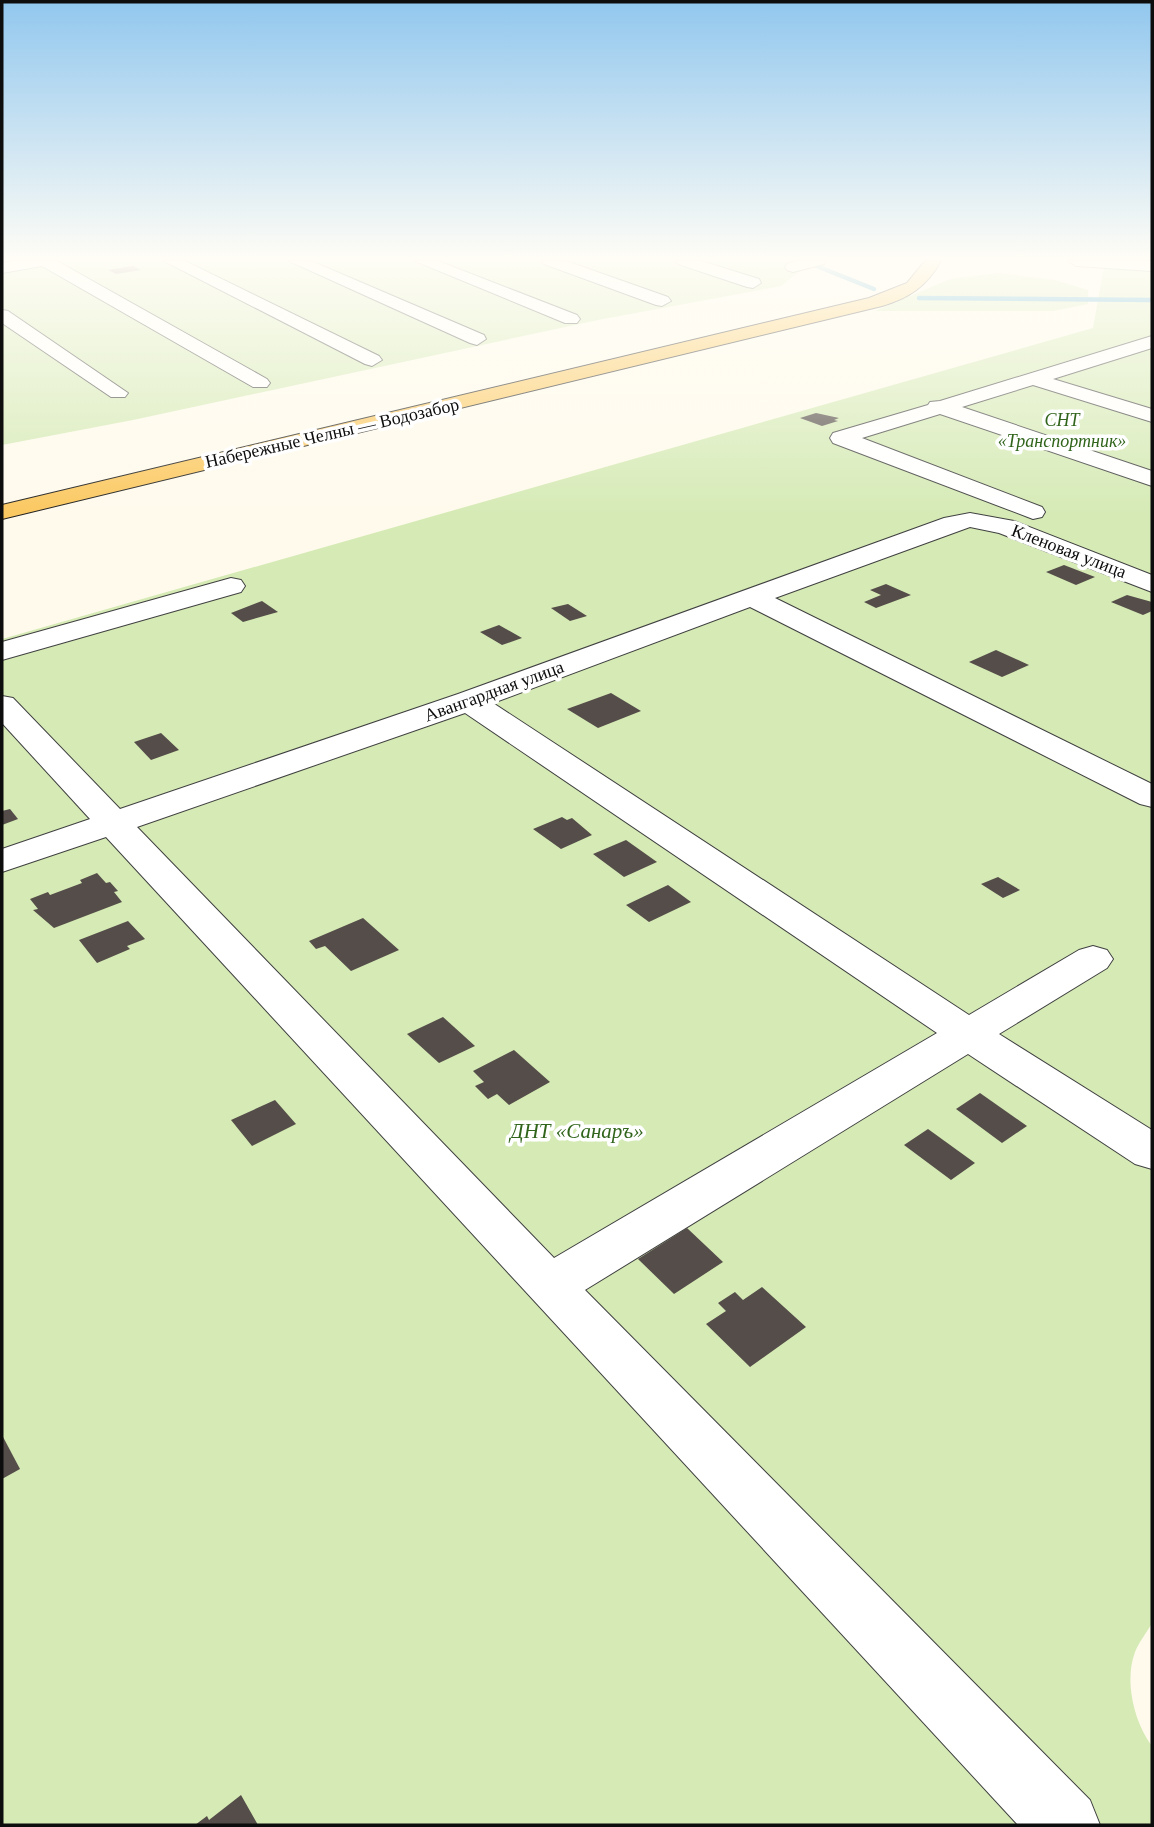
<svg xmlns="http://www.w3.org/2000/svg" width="1154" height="1827" viewBox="0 0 1154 1827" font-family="'Times New Roman',serif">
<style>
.green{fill:#d5eab5}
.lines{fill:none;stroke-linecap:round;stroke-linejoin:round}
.stream{stroke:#359fd0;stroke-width:4.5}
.building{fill:#554d49}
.minor-casing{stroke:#404040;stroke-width:2}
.major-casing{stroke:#1e1e1e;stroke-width:2}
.minor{fill:#fff;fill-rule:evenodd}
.major{fill:#fbc860;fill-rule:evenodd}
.labels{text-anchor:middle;stroke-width:7;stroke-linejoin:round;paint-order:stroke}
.far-park-label{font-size:18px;font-style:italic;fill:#31651c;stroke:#fff}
.far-street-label{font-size:18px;fill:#0d0d0d;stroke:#fff}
.park-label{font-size:21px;font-style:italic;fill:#31651c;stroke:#fff}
</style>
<rect width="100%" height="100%" fill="#fffaec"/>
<g class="green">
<path d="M18 261H813L781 286 598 320 133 420 2 445V264Z"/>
<path d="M1105 261H1152V1623C1147 1632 1139 1642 1135 1652 1124 1681 1134 1722 1152 1746V1825H2V639L1093 328Z"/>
<path d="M999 273 1055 280 1088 290V304L1053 311H875L950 279Z"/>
</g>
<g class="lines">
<g class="stream">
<path d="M809 263 874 289"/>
<path d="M919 298 1152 300"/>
</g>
</g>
<g class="building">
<path d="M133 266 141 270 116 274 108 270Z"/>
<path d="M816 413 839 418 834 420 838 421 822 426 800 418Z"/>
<path d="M1064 565 1095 577 1076 585 1046 572Z"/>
<path d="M886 584 911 595 876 608 864 602 881 595 870 590Z"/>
<path d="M1127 595 1152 602V611L1143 615 1111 602Z"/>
<path d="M262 601 278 612 243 622 231 613Z"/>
<path d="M568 604 587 616 570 621 551 608Z"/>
<path d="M499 625 522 638 502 645 480 632Z"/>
<path d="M996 650 1029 665 1002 677 969 662Z"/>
<path d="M611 693 641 711 598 728 567 709Z"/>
<path d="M161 733 179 750 151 760 134 742Z"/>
<path d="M10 809 18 819 2 825V811Z"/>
<path d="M562 817 567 820 572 818 592 835 561 849 533 829Z"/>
<path d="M626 840 657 862 624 877 593 854Z"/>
<path d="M97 873 106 883 110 882 118 891 114 892 122 902 54 928 33 910 38 909 30 899 48 892 50 895 82 883 80 880Z"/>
<path d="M998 877 1020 890 1003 898 981 884Z"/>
<path d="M668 885 691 902 649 922 626 905Z"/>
<path d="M363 918 399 950 351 971 325 946 316 949 309 941Z"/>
<path d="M128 921 145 939 127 946 130 949 97 963 79 940Z"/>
<path d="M443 1017 475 1046 439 1063 407 1034Z"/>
<path d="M514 1050 550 1082 509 1105 497 1094 488 1099 475 1086 484 1082 473 1071Z"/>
<path d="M980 1093 1027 1126 1002 1143 956 1109Z"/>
<path d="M275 1100 296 1124 252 1146 231 1120Z"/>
<path d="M928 1129 975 1163 951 1180 904 1145Z"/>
<path d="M687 1228 723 1262 674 1294 638 1259Z"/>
<path d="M762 1287 806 1327 750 1367 706 1324 726 1311 718 1303 735 1292 743 1300Z"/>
<path d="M2 1435 20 1469 2 1479Z"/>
<path d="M241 1795 258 1825H195L207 1816 209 1820Z"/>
</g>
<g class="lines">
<defs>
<g id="minor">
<path d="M13 261H57L267 379 270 383 267 387H253L42 266 2 273V263Z"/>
<path d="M164 261H185L379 356 382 360 372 366 365 364Z"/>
<path d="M289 261H311L484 335 486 339 477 345 470 343Z"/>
<path d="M415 261H438L577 315 580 319 577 323H565Z"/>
<path d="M542 261H566L668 297 671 301 662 306 656 305 544 264Z"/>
<path d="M676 261H701L759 279 761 283 753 288 747 287 678 264Z"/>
<path d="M797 261H826L824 264 793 272 787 270 785 267 787 264Z"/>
<path d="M1068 261H1152V271L1076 266Z"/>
<path d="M2 310 8 311 128 393 125 397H111L2 323Z"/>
<path d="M1152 336V348L1053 379 1152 409V422L1033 385 962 407 1152 471V486L940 414 862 438 1042 507 1045 512 1042 517 1033 519 833 443 830 438 833 433 928 405 930 402 940 401Z"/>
<path d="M970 513 1014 521 1152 575V592L999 533 970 527 775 598 1152 784V807L1140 804 750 607 493 703 969 1015 1079 950 1093 946 1107 950 1113 959 1107 968 999 1034 1152 1130V1169L1135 1164 968 1054 585 1290 1090 1800 1100 1825H1018L106 837 2 872V849L90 819 2 723V696L13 698 120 809 458 694 944 518ZM465 713 937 1033 554 1258 137 827Z"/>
<path d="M231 578 241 580 245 586 241 592 2 660V642Z"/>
</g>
<path id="major" d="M925 261H941C926 287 909 298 882 306L2 519V505L869 298 907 283Z"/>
</defs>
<use href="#minor" class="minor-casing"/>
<use href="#major" class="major-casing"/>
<use href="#minor" class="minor"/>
<use href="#major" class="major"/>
</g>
<linearGradient id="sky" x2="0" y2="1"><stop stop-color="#91c7ee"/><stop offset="0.5" stop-color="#fffdf6"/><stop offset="1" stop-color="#fffdf6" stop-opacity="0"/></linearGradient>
<rect width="1154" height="517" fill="url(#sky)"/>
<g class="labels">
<g class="far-park-label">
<text x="1062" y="426">СНТ<tspan x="1062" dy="21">«Транспортник»</tspan></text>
</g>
<g class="far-street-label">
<text transform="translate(332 433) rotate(-13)" y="6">Набережные Челны — Водозабор</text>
<text transform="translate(1069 551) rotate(21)" y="6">Кленовая улица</text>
<text transform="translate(494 691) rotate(-20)" y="6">Авангардная улица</text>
</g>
<g class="park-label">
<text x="577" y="1138">ДНТ «Санаръ»</text>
</g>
</g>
<rect width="1154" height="1827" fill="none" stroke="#0d0d0d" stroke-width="7"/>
</svg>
